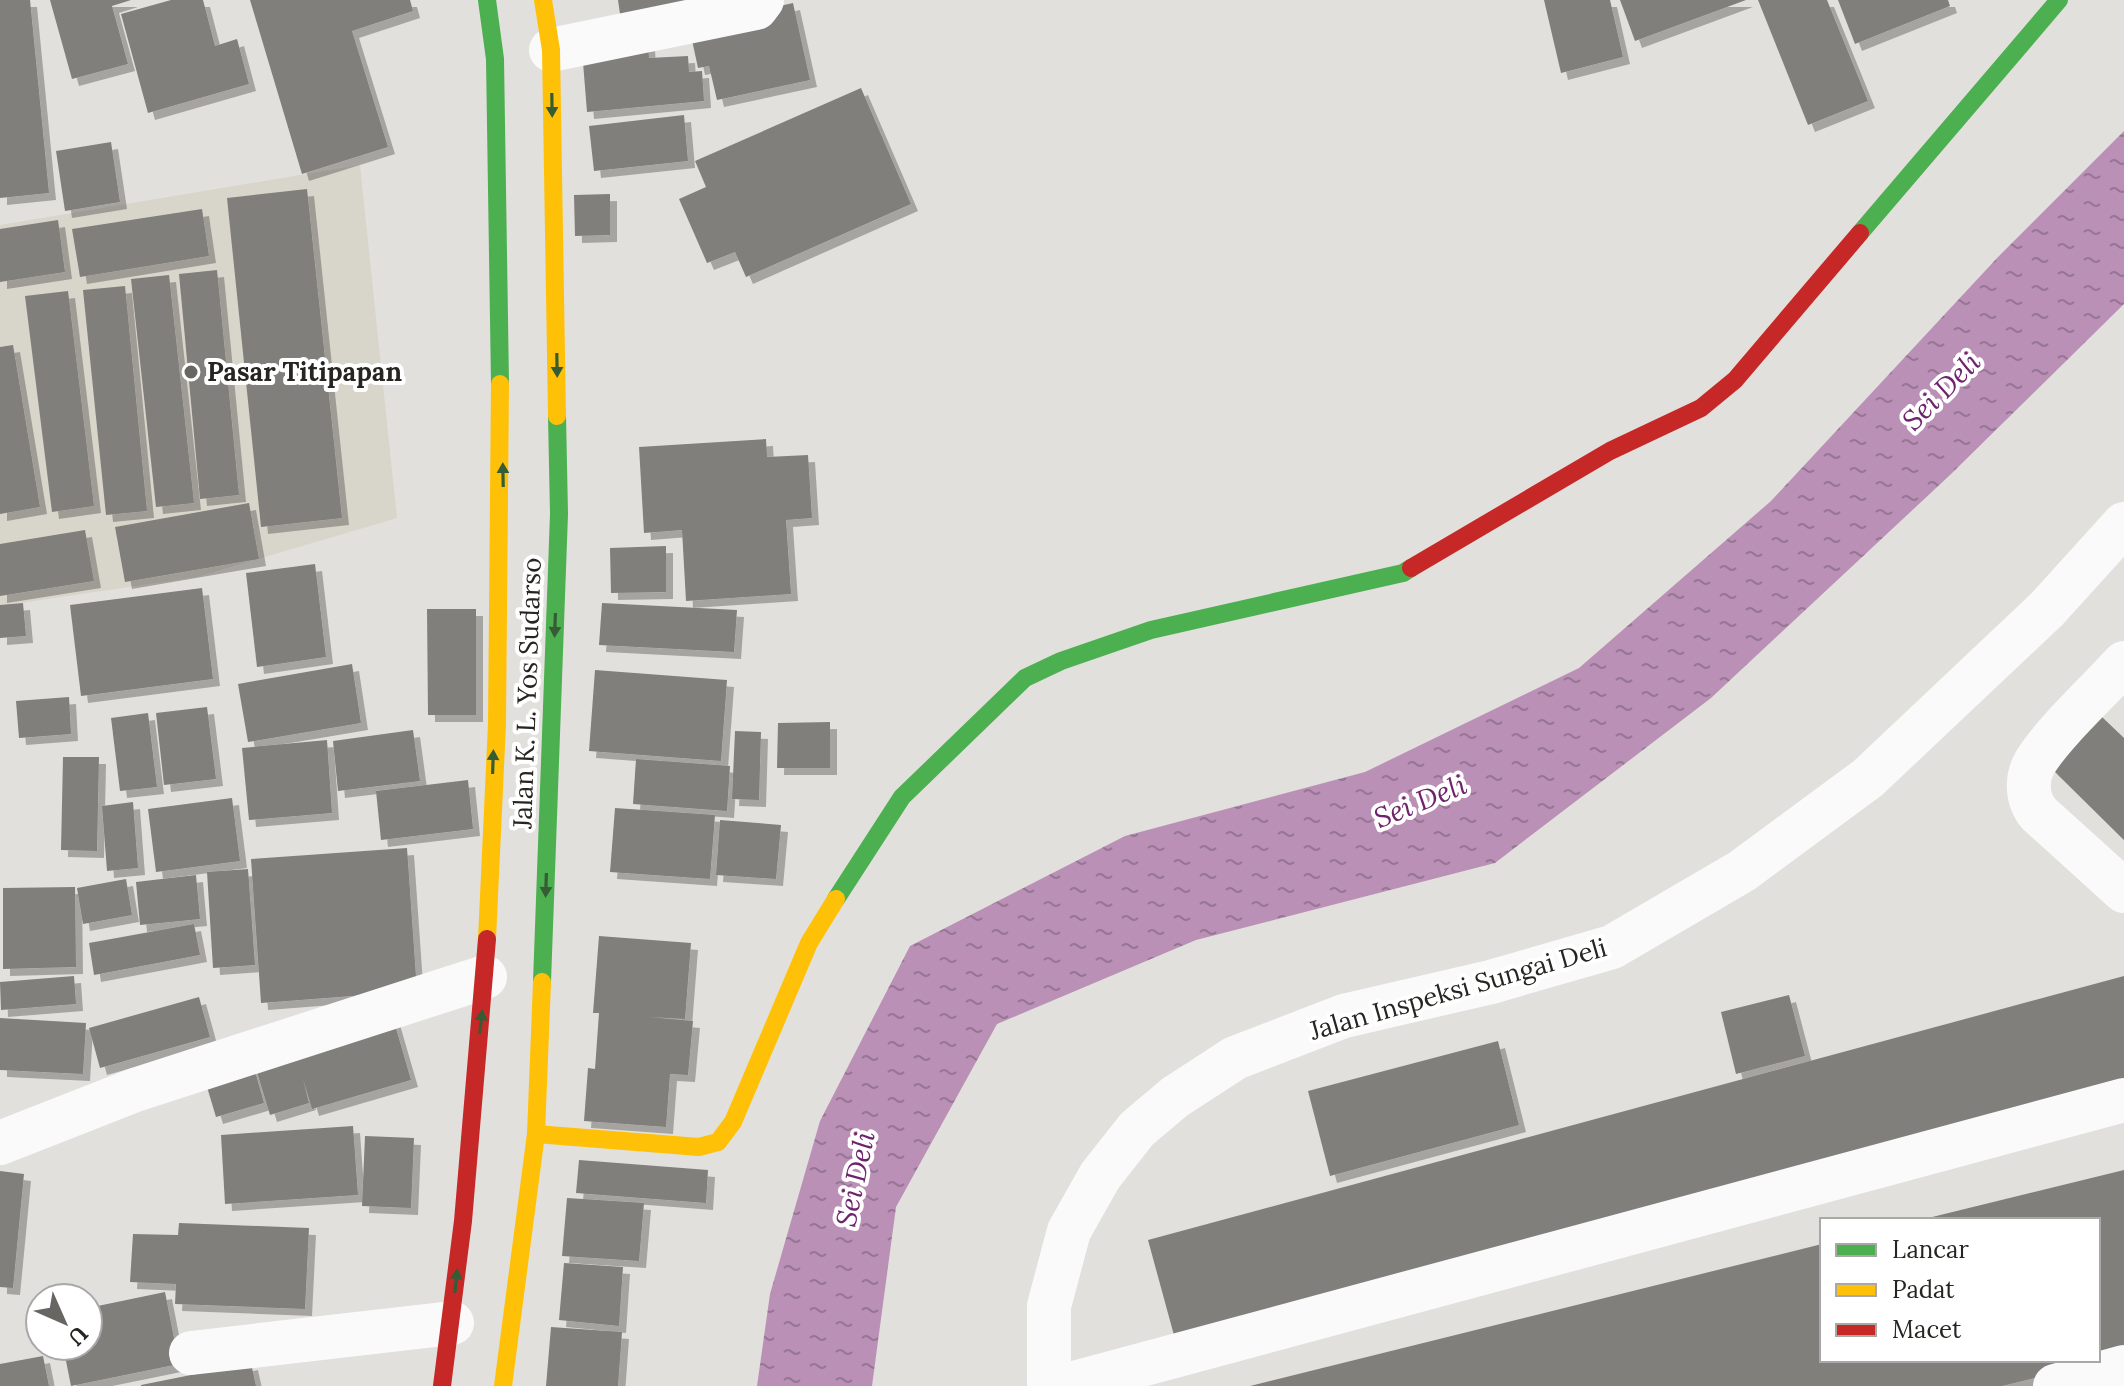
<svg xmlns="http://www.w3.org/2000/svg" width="2124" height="1386" viewBox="0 0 2124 1386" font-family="Lora,serif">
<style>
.built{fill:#d8d5cb}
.water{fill:url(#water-ripples)}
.building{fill:#817f7c;filter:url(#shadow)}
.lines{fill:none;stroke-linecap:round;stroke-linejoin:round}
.street{stroke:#fbfafa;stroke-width:44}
.fast{stroke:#4caf50;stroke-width:18}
.slow{stroke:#ffc107;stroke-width:18}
.jam{stroke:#c62828;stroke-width:18}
.oneway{fill:#355c34}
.poi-dot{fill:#686663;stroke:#fff;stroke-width:3}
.labels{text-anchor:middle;stroke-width:8;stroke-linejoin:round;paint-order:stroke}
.poi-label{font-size:26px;font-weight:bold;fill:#262522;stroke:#fff;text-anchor:start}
.street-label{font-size:26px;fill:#262522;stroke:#fff}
.water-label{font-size:28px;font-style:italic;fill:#6e246c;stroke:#fff}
</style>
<defs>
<pattern id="water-ripples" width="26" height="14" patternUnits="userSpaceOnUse" patternTransform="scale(2)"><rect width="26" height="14" fill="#ba90b6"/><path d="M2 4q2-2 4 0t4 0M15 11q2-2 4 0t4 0" fill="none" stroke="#977594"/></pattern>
<filter id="shadow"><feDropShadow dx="7" dy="7" stdDeviation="0" flood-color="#0004"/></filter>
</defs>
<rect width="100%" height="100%" fill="#e2e0dc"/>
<path class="built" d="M360 165 397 518 197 577 0 606V225Z"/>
<path class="water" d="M2124 131V304L1950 475 1711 698 1495 863 1196 940 997 1024 896 1207 872 1386H757L770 1294 820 1121 910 946 1125 836 1365 772 1579 668 1771 501 1998 257Z"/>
<g class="building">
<path d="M0 0H30L49 193 0 198Z"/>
<path d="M50 0H131L112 6 128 64 72 79Z"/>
<path d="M171 0H203L215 46 237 39 249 84 148 113 121 14Z"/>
<path d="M250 0H410L413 11 352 31 388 147 302 174Z"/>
<path d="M618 0H735L621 21Z"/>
<path d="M1544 0H1610L1623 57 1561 73Z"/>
<path d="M1620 0H1746L1635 41Z"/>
<path d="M1758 0H1827L1868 101 1808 125Z"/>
<path d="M1838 0H1948L1950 6 1855 44Z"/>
<path d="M793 3 810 80 717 100 709 66 698 68 689 26Z"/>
<path d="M648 44 649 58 688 56 689 72 702 71 704 101 587 112 582 50Z"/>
<path d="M861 88 911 204 746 277 735 252 707 263 679 199 706 187 695 161Z"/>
<path d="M684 115 688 161 594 171 589 126Z"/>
<path d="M111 142 120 202 65 211 56 151Z"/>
<path d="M307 189 342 518 261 527 227 198Z"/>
<path d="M610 194V235L575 236 574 195Z"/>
<path d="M202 209 209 256 80 277 72 229Z"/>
<path d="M58 220 65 272 0 282V229Z"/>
<path d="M217 270 239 495 200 499 179 274Z"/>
<path d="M169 275 194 503 156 507 131 279Z"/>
<path d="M125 286 147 511 106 515 83 290Z"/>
<path d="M68 291 94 506 52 512 25 296Z"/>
<path d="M13 345 40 507 0 514V347Z"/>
<path d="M766 439 767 457 808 455 812 518 786 520 791 594 686 601 682 530 644 533 639 447Z"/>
<path d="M249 503 259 559 125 582 115 527Z"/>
<path d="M85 530 94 581 0 596V544Z"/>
<path d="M666 546V592L611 593 610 548Z"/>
<path d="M315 564 326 657 257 667 246 573Z"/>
<path d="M202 588 213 679 81 696 70 605Z"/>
<path d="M23 603 26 636 0 638V605Z"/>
<path d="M602 603 737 610 734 652 599 645Z"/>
<path d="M427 609H476V715H428Z"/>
<path d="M352 664 361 723 248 742 238 684Z"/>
<path d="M595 670 727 680 721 761 589 751Z"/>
<path d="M69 697 71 734 19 738 16 701Z"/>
<path d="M207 707 216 779 164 785 156 713Z"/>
<path d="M148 713 157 787 120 791 111 718Z"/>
<path d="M2102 717 2124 738V840L2051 768Z"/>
<path d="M830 722V768H777L778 723Z"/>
<path d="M413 730 420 781 338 791 333 741Z"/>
<path d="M735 731 761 732 759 800 732 799Z"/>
<path d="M327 740 332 813 249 820 242 748Z"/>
<path d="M63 757H99L97 851 61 850Z"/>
<path d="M636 759 730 766 727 811 633 804Z"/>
<path d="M468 780 473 829 381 840 376 791Z"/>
<path d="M232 798 240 861 156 872 148 809Z"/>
<path d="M133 802 138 868 107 871 102 806Z"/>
<path d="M615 808 715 815 710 879 610 872Z"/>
<path d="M720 820 781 825 776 879 716 875Z"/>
<path d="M407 848 417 991 261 1003 251 859Z"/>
<path d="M248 869 255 965 213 968 207 872Z"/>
<path d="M196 875 200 919 140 925 136 882Z"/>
<path d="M126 879 132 915 83 924 77 888Z"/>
<path d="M75 887 76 967 3 969V888Z"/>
<path d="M194 924 200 955 94 975 89 943Z"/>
<path d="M599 936 691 943 685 1019 649 1017 693 1021 688 1075 670 1074 666 1127 584 1121 588 1068 595 1069 599 1013H593Z"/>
<path d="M74 976 76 1004 1 1010 0 982Z"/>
<path d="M2124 976V1094L1178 1350 1148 1240Z"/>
<path d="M1789 995 1805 1056 1736 1074 1721 1012Z"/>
<path d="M199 997 210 1037 100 1068 89 1028Z"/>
<path d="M0 1018 86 1023 83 1074 0 1070Z"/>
<path d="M393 1018 411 1080 312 1109 303 1079 309 1103 270 1115 253 1059Z"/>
<path d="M1498 1041 1519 1125 1330 1176 1308 1091Z"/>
<path d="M253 1064 264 1103 216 1117 204 1077Z"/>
<path d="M353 1126 358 1195 225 1204 221 1135Z"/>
<path d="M365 1136 414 1138 411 1208 362 1206Z"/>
<path d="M579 1160 708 1170 706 1203 576 1193Z"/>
<path d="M2124 1170V1356L2002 1386H1250L1822 1244V1360H2098V1220L1924 1219Z"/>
<path d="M0 1171 24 1174 13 1288 0 1287Z"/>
<path d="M567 1198 644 1203 639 1261 562 1256Z"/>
<path d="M179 1223 309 1228 305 1309 175 1304 176 1284 130 1282 133 1234 178 1235Z"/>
<path d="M564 1263 623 1267 619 1326 559 1320Z"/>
<path d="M165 1292 179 1364 71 1386 63 1346H88V1308Z"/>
<path d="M551 1327 622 1332 618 1386H546Z"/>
<path d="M43 1356 49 1386H0V1364Z"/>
<path d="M251 1363 256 1386H141V1385Z"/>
</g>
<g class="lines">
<g class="street">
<path d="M551 50 756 8 762 0"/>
<path d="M2124 663C2099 691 2055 731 2036 761 2026 777 2026 799 2039 814L2124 891"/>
<path d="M0 1143 135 1090 485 977"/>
<path d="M191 1353 452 1323"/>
<path d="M1049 1386V1306L1069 1231 1100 1176 1137 1129 1175 1097 1235 1058 1344 1016 1491 982 1612 947 1742 871 1868 778 2047 609 2124 524"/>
<path d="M1063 1386 2124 1100"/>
<path d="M2055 1386 2124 1367"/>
</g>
<g class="fast">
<path d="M487 0 495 59 500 384"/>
<path d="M1860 233 2059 0"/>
<path d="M836 899 902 797 1025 678 1061 661 1151 630 1403 573 1411 568"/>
<path d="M542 982 559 514 557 416"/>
</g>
<g class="slow">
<path d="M543 0 551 50 557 416"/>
<path d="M487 939 497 724 500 384"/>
<path d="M536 1134 699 1147 718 1142 733 1122 809 943 836 899"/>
<path d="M503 1386 536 1134 542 982"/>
</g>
<g class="jam">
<path d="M1411 568 1610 451 1701 408 1735 380 1860 233"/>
<path d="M442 1386 463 1221 487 939"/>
</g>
</g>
<defs><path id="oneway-solid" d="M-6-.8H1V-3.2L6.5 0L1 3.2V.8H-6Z" transform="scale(2)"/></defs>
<g class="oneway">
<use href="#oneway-solid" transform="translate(552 105) rotate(89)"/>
<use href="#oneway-solid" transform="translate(557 365) rotate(89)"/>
<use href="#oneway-solid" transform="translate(503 475) rotate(-91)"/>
<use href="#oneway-solid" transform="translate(555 625) rotate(92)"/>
<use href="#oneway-solid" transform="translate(493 762) rotate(-88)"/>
<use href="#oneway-solid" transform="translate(546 885) rotate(92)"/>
<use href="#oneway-solid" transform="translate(481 1022) rotate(-84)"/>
<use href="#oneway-solid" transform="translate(456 1281) rotate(-84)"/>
</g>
<circle class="poi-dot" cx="191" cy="372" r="8"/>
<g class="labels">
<g class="poi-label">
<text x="207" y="381">Pasar Titipapan</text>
</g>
<g class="street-label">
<text transform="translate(527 693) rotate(-88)" y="9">Jalan K. L. Yos Sudarso</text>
<text transform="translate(1458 989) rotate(-16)" y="9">Jalan Inspeksi Sungai Deli</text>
</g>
<g class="water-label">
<text transform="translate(1941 391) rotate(-45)" y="10">Sei Deli</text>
<text transform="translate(1420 801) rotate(-22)" y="10">Sei Deli</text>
<text transform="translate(855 1179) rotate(-78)" y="10">Sei Deli</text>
</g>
</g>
<rect x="1820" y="1218" width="280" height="144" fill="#ffffff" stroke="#a8a8a7" stroke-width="2"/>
<rect x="1836" y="1244" width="40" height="12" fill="#4caf50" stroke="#a8a8a7" stroke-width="2"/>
<text x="1892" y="1258" font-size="24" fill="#262522">Lancar</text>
<rect x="1836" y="1284" width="40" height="12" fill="#ffc107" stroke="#a8a8a7" stroke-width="2"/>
<text x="1892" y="1298" font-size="24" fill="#262522">Padat</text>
<rect x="1836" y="1324" width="40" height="12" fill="#c62828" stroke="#a8a8a7" stroke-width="2"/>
<text x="1892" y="1338" font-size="24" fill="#262522">Macet</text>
<g transform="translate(64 1322) rotate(135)"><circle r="38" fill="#ffffff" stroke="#a8a8a7" stroke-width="2"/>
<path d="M0-6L14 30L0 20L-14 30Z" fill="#686663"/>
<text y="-12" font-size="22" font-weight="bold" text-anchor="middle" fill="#262522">U</text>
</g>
</svg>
